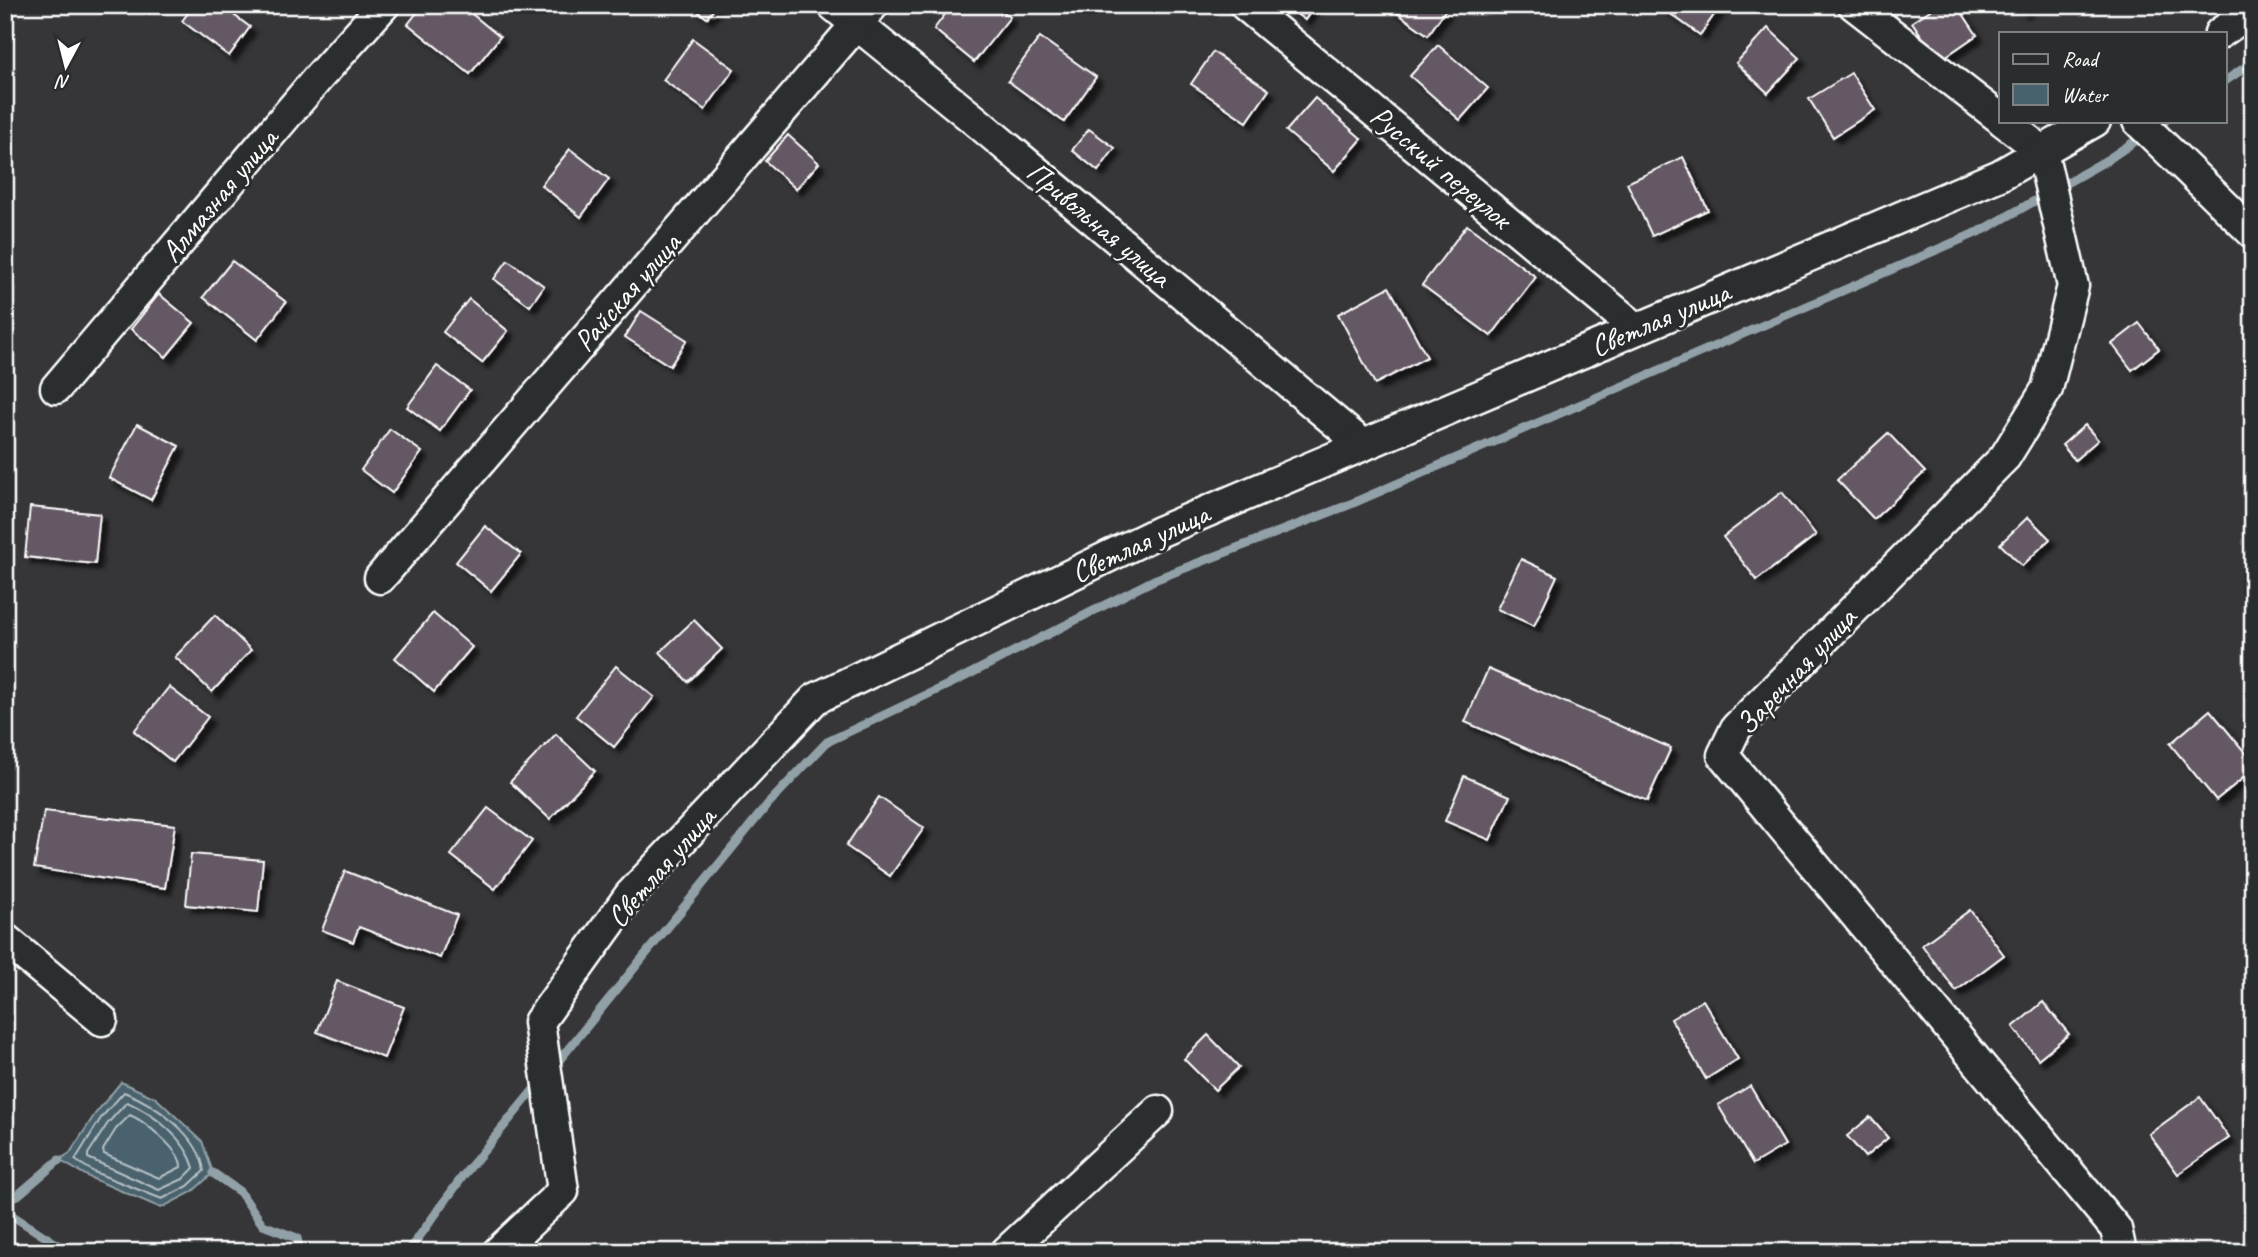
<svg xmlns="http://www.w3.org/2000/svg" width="2258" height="1257" viewBox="0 0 2258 1257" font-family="Caveat,sans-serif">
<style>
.water{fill:#48626d;stroke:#91a1a7;stroke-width:2}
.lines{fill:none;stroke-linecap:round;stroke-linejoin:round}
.shore{stroke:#b6c0c5;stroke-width:2}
.stream{stroke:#91a1a7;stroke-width:9}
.building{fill:#655865;stroke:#fff;stroke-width:2;filter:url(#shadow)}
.minor-casing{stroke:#fff;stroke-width:35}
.minor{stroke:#2a2d2e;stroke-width:30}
.labels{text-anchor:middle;stroke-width:6;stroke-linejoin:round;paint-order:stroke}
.street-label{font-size:30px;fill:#fff;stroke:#2a2d2e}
</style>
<defs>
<filter id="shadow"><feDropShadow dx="6" dy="6" stdDeviation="2" flood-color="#0009"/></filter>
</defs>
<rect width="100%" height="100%" fill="#363639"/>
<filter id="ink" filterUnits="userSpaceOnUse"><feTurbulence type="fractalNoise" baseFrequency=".0143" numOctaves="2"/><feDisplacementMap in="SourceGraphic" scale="14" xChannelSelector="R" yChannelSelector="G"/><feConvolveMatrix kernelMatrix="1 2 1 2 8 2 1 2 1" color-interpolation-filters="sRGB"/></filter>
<g filter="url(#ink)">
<path class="water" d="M121 1082 156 1098 202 1141 213 1173 192 1192 161 1208 91 1178 59 1160 70 1153 95 1114Z"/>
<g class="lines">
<g class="shore">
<path d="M124 1092C155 1104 200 1136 204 1171L188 1186 162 1199 94 1172 75 1160 101 1118Z"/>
<path d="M127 1102C154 1114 186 1139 194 1168L183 1179 159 1190 88 1158V1154L108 1123Z"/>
<path d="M130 1115C144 1121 182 1151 181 1167L159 1178 104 1154 103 1150 116 1129Z"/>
</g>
<g class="stream">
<path d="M2225 81 2253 62"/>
<path d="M552 1069 768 804 827 742 958 680 1154 580 1346 506 1985 229 2107 160 2165 121"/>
<path d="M213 1173 240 1192 263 1225 297 1238 300 1252"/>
<path d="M5 1198 18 1195 59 1160"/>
<path d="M5 1211 69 1252"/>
<path d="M408 1252 463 1176 540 1082"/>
</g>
</g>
<g class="building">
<path d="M194 5H220L250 27 229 56 182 21Z"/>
<path d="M423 5H461L500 37 470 74 408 24Z"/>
<path d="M689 5H717L707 18Z"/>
<path d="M952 5H995L1010 17 974 62 934 29Z"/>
<path d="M1284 5H1315L1305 20Z"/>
<path d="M1386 5H1449L1428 35Z"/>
<path d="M1663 5H1721L1700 35 1661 7Z"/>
<path d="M1938 5H1957L1977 35 1939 61 1912 22Z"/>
<path d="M2017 5H2032L2022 12Z"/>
<path d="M1768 28 1800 58 1768 93 1736 63Z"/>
<path d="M1040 37 1096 77 1064 122 1008 81Z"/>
<path d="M693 39 734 69 705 110 663 80Z"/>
<path d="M1438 45 1488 88 1460 120 1410 76Z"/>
<path d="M1213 52 1269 90 1247 122 1191 84Z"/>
<path d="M1851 73 1875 110 1833 137 1809 99Z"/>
<path d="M1315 98 1362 139 1334 171 1286 131Z"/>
<path d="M1089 129 1115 148 1098 171 1072 150Z"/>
<path d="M788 135 819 163 796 189 765 161Z"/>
<path d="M570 149 609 179 581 217 541 185Z"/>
<path d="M1683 157 1708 210 1652 236 1627 183Z"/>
<path d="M1467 225 1536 277 1491 336 1422 285Z"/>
<path d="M508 260 544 286 530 306 494 279Z"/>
<path d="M232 261 286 302 257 340 203 297Z"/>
<path d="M1389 287 1427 357 1375 384 1338 314Z"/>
<path d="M159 294 194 323 166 357 131 329Z"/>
<path d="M469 299 508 331 482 363 443 332Z"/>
<path d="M641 311 687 340 670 366 625 337Z"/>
<path d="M2139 323 2159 349 2132 370 2112 344Z"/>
<path d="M437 366 470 390 440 431 407 407Z"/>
<path d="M137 424 179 446 151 500 109 478Z"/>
<path d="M2085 425 2098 440 2075 460 2062 445Z"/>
<path d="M390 429 422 452 392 493 361 470Z"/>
<path d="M1888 433 1925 472 1874 519 1837 480Z"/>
<path d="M1782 492 1816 535 1757 580 1723 537Z"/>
<path d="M30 507 100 514 95 564 25 557Z"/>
<path d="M2028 517 2050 539 2022 566 2000 544Z"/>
<path d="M485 526 521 554 491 591 456 562Z"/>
<path d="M1521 559 1557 576 1534 626 1497 609Z"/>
<path d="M433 613 472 647 434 692 395 658Z"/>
<path d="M215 615 251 650 212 692 175 657Z"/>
<path d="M694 620 722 649 688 682 660 652Z"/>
<path d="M616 666 654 697 614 747 576 716Z"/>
<path d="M1488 669 1671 748 1647 801 1465 722Z"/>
<path d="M169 687 208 717 173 762 134 731Z"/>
<path d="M2210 710 2253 762V770L2216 800 2170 744Z"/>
<path d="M556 734 595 771 550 819 510 782Z"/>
<path d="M1464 776 1510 796 1490 840 1445 821Z"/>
<path d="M879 797 924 828 890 876 846 846Z"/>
<path d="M488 808 532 841 495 889 451 855Z"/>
<path d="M44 811 175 825 165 888 34 868Z"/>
<path d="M191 854 263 860 258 912 186 905Z"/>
<path d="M345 871 457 915 440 958 359 927 353 942 322 930Z"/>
<path d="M1970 910 2004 955 1956 991 1922 945Z"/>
<path d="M337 981 404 1007 384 1058 317 1032Z"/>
<path d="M1703 1000 1738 1059 1706 1079 1671 1019Z"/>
<path d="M2043 1002 2069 1034 2038 1059 2013 1027Z"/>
<path d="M1208 1035 1239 1067 1215 1090 1184 1059Z"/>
<path d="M1750 1086 1785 1145 1753 1164 1718 1105Z"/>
<path d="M2200 1097 2229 1138 2178 1174 2149 1134Z"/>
<path d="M1870 1117 1888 1138 1865 1157 1847 1136Z"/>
<path d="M1851 1244 1859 1252H1844Z"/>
</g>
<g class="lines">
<defs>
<g id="minor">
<path d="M833 5 977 122 1363 445"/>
<path d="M1245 5 1637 329"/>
<path d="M1854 5 2001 119"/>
<path d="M2220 33 2253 10"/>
<path d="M2003 121 2042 151 2073 286 2047 389 2005 457 1736 728 1723 755 2116 1229 2121 1252"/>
<path d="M2138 121 2253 233"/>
<path d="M56 388 318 78 384 5"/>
<path d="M380 578 873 5"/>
<path d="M5 939 102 1020"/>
<path d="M498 1252 563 1191 539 1022 630 895 815 699 1161 531 2000 175 2095 121"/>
<path d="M1006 1252 1158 1111"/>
</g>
</defs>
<use href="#minor" class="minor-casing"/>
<use href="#minor" class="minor"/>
</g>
</g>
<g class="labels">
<g class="street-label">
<text transform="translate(1441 167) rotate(40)" y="10">Русский переулок</text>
<text transform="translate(219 195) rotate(-50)" y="10">Алмазная улица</text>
<text transform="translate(1099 224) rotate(40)" y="10">Привольная улица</text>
<text transform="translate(627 292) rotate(-49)" y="10">Райская улица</text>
<text transform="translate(1660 319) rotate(-23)" y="10">Светлая улица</text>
<text transform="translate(1140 543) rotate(-25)" y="10">Светлая улица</text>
<text transform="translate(1796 671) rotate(-47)" y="10">Заречная улица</text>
<text transform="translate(661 867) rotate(-49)" y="10">Светлая улица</text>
</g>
</g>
<rect width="2258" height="1257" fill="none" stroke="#2a2d2e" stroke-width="28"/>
<rect x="14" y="14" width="2230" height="1229" fill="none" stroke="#fff" stroke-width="2.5" filter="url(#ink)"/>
<rect x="1999" y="32" width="228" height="91" fill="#2a2d2e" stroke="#7f8182" stroke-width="2"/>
<rect x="2013" y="54" width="35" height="10" fill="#2a2d2e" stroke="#7f8182" stroke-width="2"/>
<text x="2062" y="66" font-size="21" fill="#ffffff">Road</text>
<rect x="2013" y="84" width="35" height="21" fill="#48626d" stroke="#7f8182" stroke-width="2"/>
<text x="2062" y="102" font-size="21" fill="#ffffff">Water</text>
<g transform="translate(66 66) rotate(187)" stroke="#2a2d2e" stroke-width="5" paint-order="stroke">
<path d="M0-5L12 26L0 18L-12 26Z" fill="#ffffff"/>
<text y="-10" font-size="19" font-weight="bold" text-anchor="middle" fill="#ffffff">N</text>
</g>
</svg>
